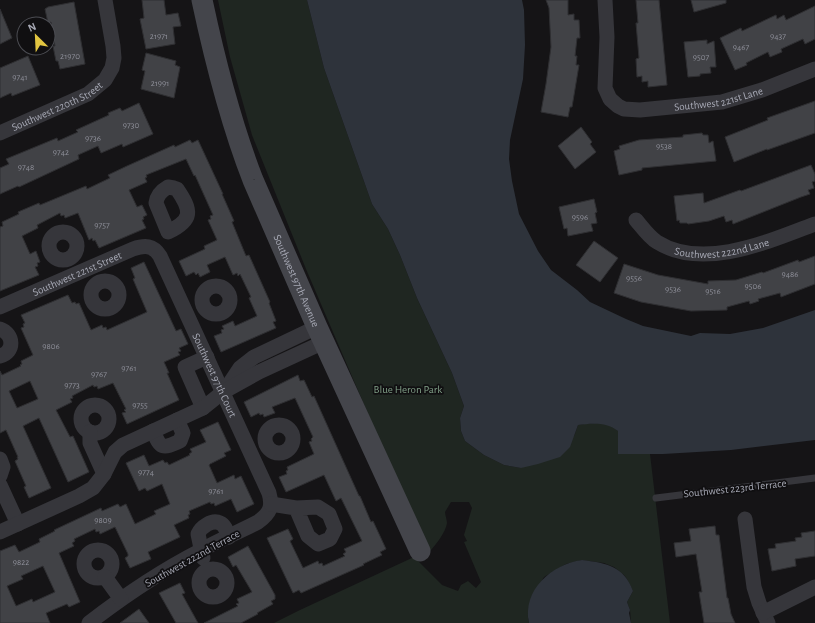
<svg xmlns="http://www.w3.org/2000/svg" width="815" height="623" viewBox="0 0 815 623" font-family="'Alegreya Sans',sans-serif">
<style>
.green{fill:#1f2621}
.water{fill:#2e333b}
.building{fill:#414246;stroke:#2f2f32;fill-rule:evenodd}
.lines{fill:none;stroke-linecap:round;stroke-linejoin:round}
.lane{stroke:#36363b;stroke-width:7}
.street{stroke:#36363b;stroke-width:15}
.secondary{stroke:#44454b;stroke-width:21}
.labels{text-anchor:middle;stroke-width:3.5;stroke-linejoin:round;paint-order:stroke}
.number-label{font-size:9px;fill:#8e8f99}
.street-label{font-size:11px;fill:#a7a9b5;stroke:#100f11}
.park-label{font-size:11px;fill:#809f87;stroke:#100f11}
</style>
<rect width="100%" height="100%" fill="#151416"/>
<path class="green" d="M218 0H307L324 68 372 204 388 229 400 255 417 298 452 373 464 406 460 418 461 431 465 441 484 455 504 465 521 468 574 436 578 425C592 423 607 421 618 431V454H650L670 623H631L630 610 627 602 633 591 627 579 624 575 614 567 604 563 582 560 566 564 544 577 532 597 529 607 528 618 529 623H274L300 610 414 557 442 585 458 591 461 585 468 581 476 588 481 582 464 542 467 541 464 535 472 508 469 502H451L445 512C445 515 447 520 447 523 446 532 435 546 429 552L407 505 306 269 252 135 230 57Z"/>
<g class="water">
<path d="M307 0H522L524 10 525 45 523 79 510 140 509 159 512 181 519 214 538 251 551 270 577 290 590 302 626 319 643 326 691 336 700 333 730 334 763 328 815 310V440L731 450 663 454H618V431C607 422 592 423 578 425L570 447 560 457 538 464 521 468 504 465 484 455 465 441 461 431 460 418 464 406 452 373 417 298 400 255 388 229 372 204 324 68Z"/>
<path d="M582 560C606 563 624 566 633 591L627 602 630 610 629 613 631 623H529C522 590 552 564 582 560Z"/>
</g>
<g class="building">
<path d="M142 0H164L166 15 178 13 181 26 173 27 175 44 146 49 140 19 144 18Z"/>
<path d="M546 0H568V15L574 14V20H579L580 38H577L575 56H577L576 65H579L572 107H570L568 117 541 112 546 84 551 47 549 8Z"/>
<path d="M636 0H659L667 85 648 87V81L642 82V76L637 77 636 59 639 58 636 23H638Z"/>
<path d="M691 0H726V3L694 12Z"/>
<path d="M74 2 85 64 60 69 58 61H56L53 46H55L51 22 48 23 45 9 48 7Z"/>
<path d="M815 6V39L805 44 803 39 781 49 782 52 770 57 768 52 746 63 747 65 735 70 720 38 741 28 742 31 776 15 777 19 784 15 786 20Z"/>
<path d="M0 9 12 38 0 44Z"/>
<path d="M707 40V44L714 41 716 67H710L711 73 700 74V76L688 77 684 42Z"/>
<path d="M146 53 176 61 175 65 180 67 174 98 141 89 145 71 142 70Z"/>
<path d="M28 56 40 85 12 96 11 93 0 98V68Z"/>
<path d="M815 101V133L767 150V149L734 162 725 137 768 120 767 118Z"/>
<path d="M139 103 153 134 123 147 122 144 101 153 98 146 78 155 79 159 19 187 18 186 0 194V168L9 164 6 159 57 138 58 141 78 132 76 130 109 115 108 113 120 108 122 111Z"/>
<path d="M581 127 592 142 590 144 596 152 575 169 558 146Z"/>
<path d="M702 133 703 135H708L709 143 713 141 716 161 642 168V170L619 175 614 151 620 149 619 146 639 140 683 137V135Z"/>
<path d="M190 140 192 143 198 140 223 194H222L234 221 232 222 246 256 249 255 270 302 269 303 276 321 273 322 276 328 221 352 214 336 222 333 221 330 224 329 222 326 233 321 235 326 257 316 249 298 251 297 240 274 238 276 237 273 233 275 225 257 207 265 210 272 200 277 198 273 196 275 194 272 186 276 179 261 205 249 204 246 217 240 208 220 211 219 210 216 213 215 195 175 194 176 186 159 146 175 147 177 145 178 147 182 129 190 137 207 142 205 147 215 143 217 144 219 142 220 146 228 99 248 95 240 93 241 92 238 89 240 78 213 65 218 64 215 61 216 60 213 39 224 37 225 38 228 22 236 30 254 36 251 40 262 37 263 38 266 35 267 39 275 0 291V227L3 226 2 222 19 214 18 212 39 203 40 205 86 186 87 189 110 178 108 175 127 166 174 145 175 147Z"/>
<path d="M811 165 815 174V181L812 182 814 188 808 190 810 194 801 197 733 224 732 220 726 222 724 216 709 221 688 224 687 223H680L679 220 677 221 674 196 703 193 704 203 740 190 741 191Z"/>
<path d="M594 199 597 212 595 213 597 223 591 224 593 231 568 236 567 228 564 229 559 207Z"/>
<path d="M594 241 618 258 600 282 576 265Z"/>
<path d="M815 256V284L781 297 780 293 758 299 759 301 750 304 749 301 727 307V310L691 311 641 302 614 293 624 264 658 275 708 284V281L736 280 762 272 763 273 798 260 799 262Z"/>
<path d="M144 262 176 331 181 329 188 344 179 348 181 351 178 352 180 355 164 362 169 373H167L179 400 127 424 122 413 126 412 124 410 126 409 113 383 98 389 97 386 94 387 93 385 72 396 73 398 70 399 72 402 56 410 69 435 70 437 73 436 89 472 68 482 39 418 23 426 51 488 29 498 24 487 26 486 15 461 18 459 17 457H18L6 430 0 433V371L2 375 21 366 20 365 22 364 21 361 33 355 21 328 24 327 23 324 25 323 21 315 68 295 72 303 75 302 76 304 79 303 91 330 102 325 103 328 106 327 107 330 147 312 133 279 135 278 131 268ZM30 381 38 399 17 408 9 391Z"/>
<path d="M298 375 300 381 304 380 312 397 314 396 359 496H360L371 522 373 521 386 549 380 552 382 555 363 564 364 565 301 593 299 590 293 593 267 538 288 529 293 539 290 541 303 568 318 561 319 564 322 563 323 566 345 556 343 554 346 552 344 549 362 541 341 498 336 501 324 475 286 492 279 477 287 474 286 471 288 470 287 467 314 454 309 442 312 441 311 439 313 437 295 398 272 407 275 413 264 417 263 414 260 415 259 413 251 417 244 402Z"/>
<path d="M218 422 231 450 224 453 226 456 210 464 209 465 217 483 234 475 235 479 241 476 254 504 237 512 231 499 215 506 214 503 211 504 210 502 189 511 190 514 188 515 189 518 174 525 180 537 148 552 151 559 130 568 125 558 128 556V554L115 527 100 534 99 531 96 532 95 529 74 539 75 541 72 543 74 546 59 553 80 602 69 607 67 604 46 613 50 623H0V551L15 545 19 552 40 542 39 539 55 531 54 530 101 508 102 511 118 504 120 507 126 504 135 524 156 514 154 511 170 504 162 484 147 491 145 488 139 491 126 463 144 455 149 466 163 460 165 463 167 462 169 465 190 455 189 454 192 452 190 449 206 442 200 430ZM43 566 55 592 33 602 32 599 16 606 7 586 23 579 21 576Z"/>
<path d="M715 526 716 535H719L727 598H728L731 614 735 623H704L699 592H702L696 554 676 557 674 543 691 541 689 529Z"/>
<path d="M815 531V556L795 559 796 566 772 571 768 549 776 548 775 544 796 541 795 538 802 537 801 533Z"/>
<path d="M248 546 275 595V599L271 601 273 604 257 613 258 614 241 623H204L238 606 236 604 239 603 237 599 252 592 236 565 233 567 228 557Z"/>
<path d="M180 583 185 593 182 594 198 623H176L159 593Z"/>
<path d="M139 609 149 623H120Z"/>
</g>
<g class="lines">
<path class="lane" d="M656 498 815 478"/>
<g class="street">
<path id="s1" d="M605 0 607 37 605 88 610 99 618 106 624 109 640 110 722 102 762 90 815 69"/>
<path id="s2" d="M0 133 88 94 105 80 112 68 114 58 113 46 105 0"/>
<path d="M168 187 174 188 177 189C192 211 193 220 168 232L156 203C157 195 161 191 168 187Z"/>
<path id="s3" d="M636 220C642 227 649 237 657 242 703 271 770 241 815 224"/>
<circle cx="63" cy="246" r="14"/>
<circle cx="105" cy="295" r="14"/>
<circle cx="216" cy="300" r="14"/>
<path id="s4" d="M0 307 133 249C145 245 153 245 160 256L269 493C273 507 270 513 258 522 239 532 219 540 200 551 161 571 124 596 89 623"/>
<path d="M0 329C14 334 15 352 0 356"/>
<path d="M226 389 240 368 254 357 317 327"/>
<circle cx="95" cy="419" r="14"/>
<path d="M203 408 185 367 207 357"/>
<circle cx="279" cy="439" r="14"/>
<path d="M153 431C161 449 162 449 180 441L183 433 177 420"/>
<path d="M90 432V443L104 474"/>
<path d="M0 459 3 467 0 476"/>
<path d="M0 485 18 524"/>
<path d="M271 504 296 508 318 507 329 514 335 529 330 539 318 544 308 536 296 508"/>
<path d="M745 519 754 587 759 603 768 623"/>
<path d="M0 532 79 496 93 488 104 474 115 452 123 445 203 408 223 392 259 372 324 342"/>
<circle cx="98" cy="564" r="14"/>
<path d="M203 558 198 534C201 527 212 519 220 523 225 525 227 532 229 537"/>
<circle cx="213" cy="583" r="14"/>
<path d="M105 577 121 599"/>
<path d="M763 613 815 587"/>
</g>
<path class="secondary" id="s5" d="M202 0C215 61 230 121 253 180L317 327 420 551"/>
</g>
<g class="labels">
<g class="number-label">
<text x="159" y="39">21971</text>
<text x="778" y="39">9437</text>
<text x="741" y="50">9467</text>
<text x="70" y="59">21970</text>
<text x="701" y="60">9507</text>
<text x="20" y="80">9741</text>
<text x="160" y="86">21991</text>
<text x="131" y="128">9730</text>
<text x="93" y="141">9736</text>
<text x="664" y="149">9538</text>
<text x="61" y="155">9742</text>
<text x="26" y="170">9748</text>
<text x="580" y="220">9596</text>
<text x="102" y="228">9757</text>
<text x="790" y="277">9486</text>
<text x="634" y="281">9556</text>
<text x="753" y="289">9506</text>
<text x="673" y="292">9536</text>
<text x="713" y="294">9516</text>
<text x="51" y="349">9806</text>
<text x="129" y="371">9761</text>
<text x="99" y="377">9767</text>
<text x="72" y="388">9773</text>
<text x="140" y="408">9755</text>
<text x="146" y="475">9774</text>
<text x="216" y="494">9761</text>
<text x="103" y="523">9809</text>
<text x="21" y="565">9822</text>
</g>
<g class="street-label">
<text dy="4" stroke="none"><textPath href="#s1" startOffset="213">Southwest 221st Lane</textPath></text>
<text dy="4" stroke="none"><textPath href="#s2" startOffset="63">Southwest 220th Street</textPath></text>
<text dy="4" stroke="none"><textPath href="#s3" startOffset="98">Southwest 222nd Lane</textPath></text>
<text dy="4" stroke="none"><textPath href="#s4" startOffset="84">Southwest 221st Street</textPath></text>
<text dy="4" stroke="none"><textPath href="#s5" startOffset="297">Southwest 97th Avenue</textPath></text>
<text dy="4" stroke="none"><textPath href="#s4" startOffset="307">Southwest 97th Court</textPath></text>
<text transform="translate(735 488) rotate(-6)" y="4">Southwest 223rd Terrace</text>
<text transform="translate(192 558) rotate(-29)" y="4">Southwest 222nd Terrace</text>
</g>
<g class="park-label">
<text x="408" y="393">Blue Heron Park</text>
</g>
</g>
<g transform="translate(36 36) rotate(336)"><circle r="19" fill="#100f11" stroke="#4c4d53"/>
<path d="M0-3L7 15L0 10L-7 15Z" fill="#e2c541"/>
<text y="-6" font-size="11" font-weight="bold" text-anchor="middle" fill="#a7a9b5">N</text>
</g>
</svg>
